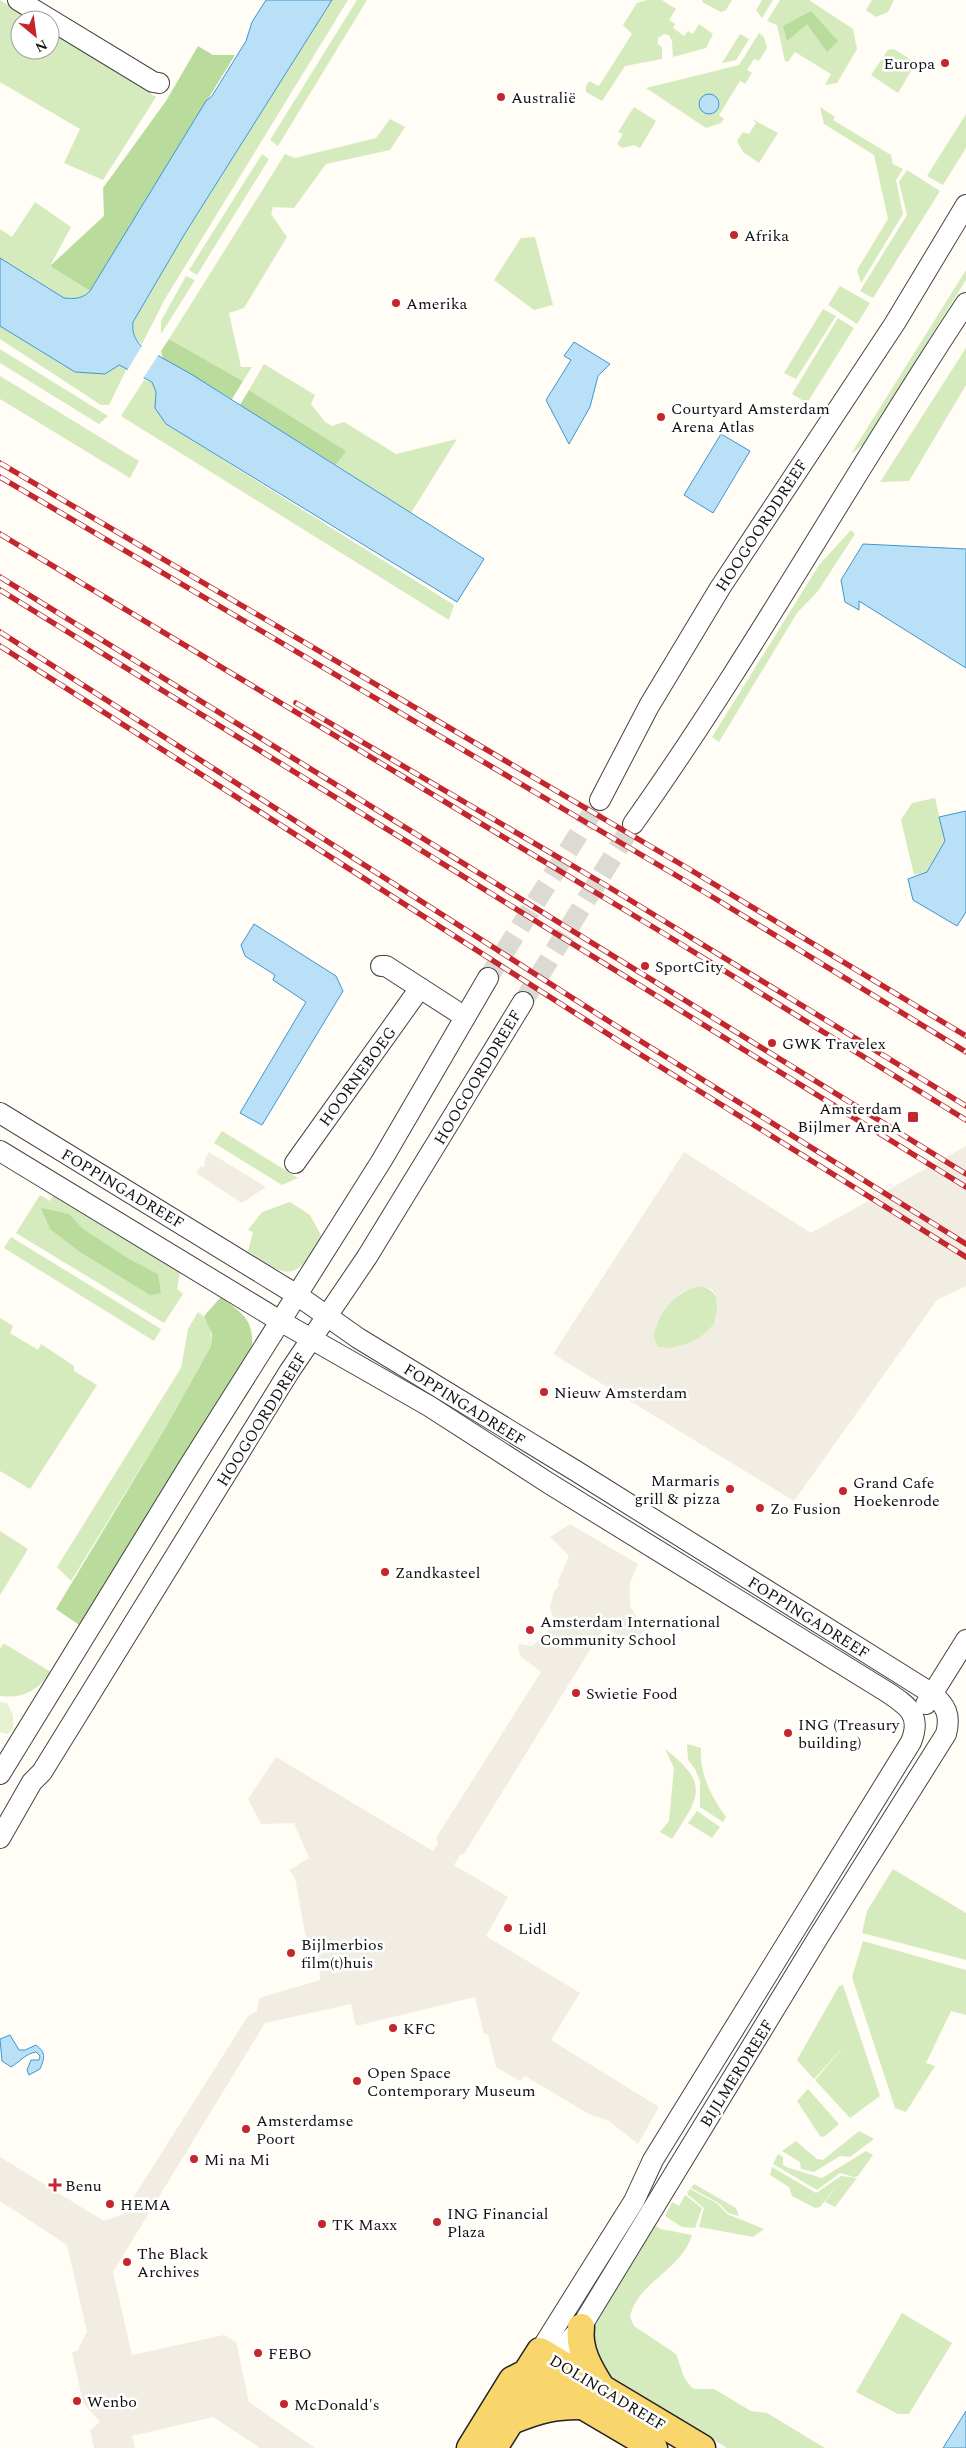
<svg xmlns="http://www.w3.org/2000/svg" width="966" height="2448" viewBox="0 0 966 2448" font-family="Spectral,serif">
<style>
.green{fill:#d5ebbd}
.forest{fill:#b9dc9c}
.pitch{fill:#e6f2cf}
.plaza{fill:#f1ede2;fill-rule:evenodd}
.water{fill:#b9e0f7;stroke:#3f96cf}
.pier{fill:#fffdf5}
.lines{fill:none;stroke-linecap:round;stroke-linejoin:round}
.minor-tunnel{stroke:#dbdad3;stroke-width:20;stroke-dasharray:20 10;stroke-linecap:butt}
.minor-casing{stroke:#444;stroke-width:22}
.major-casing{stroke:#222;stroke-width:29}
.minor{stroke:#fff;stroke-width:20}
.major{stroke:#f9d66b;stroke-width:26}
.rail-casing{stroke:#c4262e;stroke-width:5.5}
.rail{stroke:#fff;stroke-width:4;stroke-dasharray:11;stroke-linecap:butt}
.poi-dot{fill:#c4262e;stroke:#fff;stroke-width:2}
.labels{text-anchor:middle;stroke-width:5;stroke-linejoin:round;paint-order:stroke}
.poi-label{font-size:16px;fill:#111;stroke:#fff;text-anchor:start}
.street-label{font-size:16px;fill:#111;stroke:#fff}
</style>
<rect width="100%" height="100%" fill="#fffdf5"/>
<g class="green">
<path d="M0 0 33 20H20V50H50V31L156 97 103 180 64 163 80 129 0 82Z"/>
<path d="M332 0H348L165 299 142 344C133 339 132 332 133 322L184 235Z"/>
<path d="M357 0H367L278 146 270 140Z"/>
<path d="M647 0H662L676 9 669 20 675 24 673 28 684 36 688 31 693 34 699 24 713 34 706 48 673 57 672 41 669 35 664 34 658 38V44L662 47V59L625 66 602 101 586 92V86L589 81 599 86 632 34 623 25 637 3Z"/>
<path d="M703 0H732L726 10 721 12 702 2Z"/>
<path d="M762 0H773L762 18 756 10Z"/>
<path d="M780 0H809L853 29 857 49 837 83 825 85 831 74 795 52 788 62 785 61 777 25 767 21Z"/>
<path d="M872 0H894L888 12 876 17 866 10Z"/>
<path d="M759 33 764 37 767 48 759 61 754 59 747 70 752 73 745 84 740 81 719 115 724 119 721 123 706 128 646 88 739 65Z"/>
<path d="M740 34 749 39 736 60 722 63Z"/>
<path d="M894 49 916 63 898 93 871 75 888 50Z"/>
<path d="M634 107 656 121 640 148 634 145 622 148 617 144 623 134 618 132Z"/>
<path d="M820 107 835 117 833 120 891 155 893 164 903 169 896 180 903 214 861 283 857 270 888 219 874 155 824 124Z"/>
<path d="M966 114V148L943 185 927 176Z"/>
<path d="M390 119 405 127 390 150 326 164 294 208 273 207 271 214 287 237 244 308 229 313 241 367H252L243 381 169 339 285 154 295 158 376 138Z"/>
<path d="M752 119 778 133 759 163 743 152 737 141 743 132 749 134 756 123Z"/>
<path d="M262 154 269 159 197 275 189 270Z"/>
<path d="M907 170 940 191 873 298 860 291 907 215 899 182Z"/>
<path d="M35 202 71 227 50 266 90 291C82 299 75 299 64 298L0 258V229L12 237Z"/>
<path d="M535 237 553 305 534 310 494 280 521 238Z"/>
<path d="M966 270V280L864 444 851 454Z"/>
<path d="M186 276 195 280 161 334V321Z"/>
<path d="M840 286 870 303 857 324 828 305Z"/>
<path d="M823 309 836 316 796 379 784 373Z"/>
<path d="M838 318 854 328 807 403 792 394Z"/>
<path d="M0 326 75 372 105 374 119 365 127 368 109 405H101L0 339Z"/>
<path d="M966 348V385L909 481 880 482Z"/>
<path d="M0 349 108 416 99 424 0 363Z"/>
<path d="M264 364 315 395 311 404 325 422 332 426 344 422 396 454 457 439 411 513 336 465 345 451 249 390Z"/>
<path d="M0 376 139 461 130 478 0 399Z"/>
<path d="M144 380 152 382 156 392 155 408 166 424 454 605 449 620 121 416Z"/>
<path d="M851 530 855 534 818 591 797 613 719 742 712 737 819 565Z"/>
<path d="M935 798 945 841 927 872 914 875 901 820 912 803Z"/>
<path d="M222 1131 298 1178 282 1185 214 1143Z"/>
<path d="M55 1194 180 1272 177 1289 183 1294 164 1323 16 1233 40 1195 50 1201Z"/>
<path d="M290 1202 310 1215 322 1237C296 1281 289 1280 248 1251L253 1232 248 1230 262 1212Z"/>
<path d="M11 1237 161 1329 154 1341 4 1248Z"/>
<path d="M698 1286C719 1288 723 1307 714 1325 705 1341 674 1352 657 1347L653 1335C659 1311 673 1294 698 1286Z"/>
<path d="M198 1312C210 1319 212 1334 211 1346L167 1425 71 1581 57 1567 181 1368 188 1329Z"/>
<path d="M0 1318 13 1326 10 1333 38 1350 41 1344 74 1366V1371L97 1385 30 1489 0 1471Z"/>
<path d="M0 1531 28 1549 0 1595Z"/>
<path d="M3 1644H5L51 1672C38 1690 23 1699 0 1696V1649Z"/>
<path d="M687 1744 701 1748C699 1773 711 1796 726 1817L723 1822 700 1807V1781L695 1769 688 1760Z"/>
<path d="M665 1749C710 1784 700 1796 672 1839L660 1832 669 1821 674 1768Z"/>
<path d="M697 1811 720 1827 712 1838 688 1823Z"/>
<path d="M893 1869 966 1913V1960L862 1933 867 1911Z"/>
<path d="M863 1941 966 1970V2015L951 2011 926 2063 935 2066 906 2112 895 2108 852 1977Z"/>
<path d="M843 1985 880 2096 850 2118 815 2080 846 2044 814 2079 797 2060 839 1986Z"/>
<path d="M808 2089 839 2124 824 2137 820 2136 797 2101Z"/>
<path d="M859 2131 874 2139 850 2157 840 2156 814 2172 801 2169 800 2162 782 2151 796 2141 817 2159 823 2160Z"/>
<path d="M866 2151 873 2155 858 2176 854 2177 840 2173 817 2190 773 2164 778 2154 783 2157V2164L786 2167 822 2178Z"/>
<path d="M772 2167 816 2193 841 2176 857 2178 835 2207 825 2202 839 2183 820 2207 815 2208 792 2196 789 2187 770 2175Z"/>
<path d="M694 2184 736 2208 739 2216 728 2213 720 2204 691 2188Z"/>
<path d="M690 2189 718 2204 727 2214 764 2229 753 2237 699 2227 704 2208 687 2194Z"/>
<path d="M685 2195 702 2208 695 2228 682 2227 665 2216 672 2202 679 2206Z"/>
<path d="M652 2223 661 2229 692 2235C681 2271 637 2282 630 2317L634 2326 676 2354 684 2377 691 2387 695 2389H714L751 2411 767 2413 825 2448H727L611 2376C591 2360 589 2341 596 2317Z"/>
<path d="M902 2313 952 2343 909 2414H898L856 2392Z"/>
</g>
<g class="forest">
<path d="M811 11 838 41 827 52 807 24 787 41 783 26Z"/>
<path d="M198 46 213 55H235L90 291 50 266 104 216 103 188 166 101Z"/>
<path d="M169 339 243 381 232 399 163 359 161 351Z"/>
<path d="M249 390 346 451 336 465 240 405Z"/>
<path d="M41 1208 69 1214 83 1229 129 1259 158 1274 161 1293 150 1295 80 1252 50 1229Z"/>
<path d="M221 1297C247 1317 254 1320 252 1354L82 1627 56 1609 167 1425 211 1346 212 1334 204 1316Z"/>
</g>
<path class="pitch" d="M0 1702 7 1703 13 1715V1730L7 1734 0 1732Z"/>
<g class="plaza">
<path d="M966 1146V1286L937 1300 794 1501 553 1354 684 1152 811 1233ZM698 1286 712 1289 716 1295 717 1310 714 1324 703 1335 689 1343 671 1348 658 1347 653 1335 663 1310 682 1292Z"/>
<path d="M209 1152 266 1187 242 1203 196 1173 201 1166 204 1167 205 1164 204 1161Z"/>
<path d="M570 1524 638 1564 630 1583V1606L644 1629 638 1640 625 1639 604 1627 464 1854 460 1855 454 1865 508 1897 486 1936 580 1993 551 2040 659 2107 638 2144 609 2121 589 2114 525 2076 520 2081 496 2067 488 2034H484L475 1997 356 2026 351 2004 265 2023 113 2272 132 2355 224 2335 236 2342 249 2402 315 2448H260L213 2417 132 2436 135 2448H94L90 2430 100 2422 83 2403 72 2352 77 2351 87 2332 67 2245 0 2201V2157L104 2221 123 2214 248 2016 257 2011 259 1998 320 1980 318 1948 307 1944 295 1878 289 1870 309 1858 294 1823 261 1824 248 1799 276 1757 433 1851 438 1844 436 1838 541 1672 520 1656 518 1644 532 1646 556 1625 550 1608 554 1591 559 1586 558 1581 569 1556 550 1537Z"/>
</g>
<g class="water">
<path d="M266 0H332L184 235 133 322C132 332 134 338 141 346L191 374 484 559 457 602 166 424 155 408 156 392 152 382 119 365 105 374 75 372 0 326V258L64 298C75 299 82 299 90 291L206 101 212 96 246 41 252 22Z"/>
<circle cx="709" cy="104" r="10"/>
<path d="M574 342 610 364 598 376 590 407 569 444 546 400 571 360 564 356Z"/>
<path d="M721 434 750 451 713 513 684 495Z"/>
<path d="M863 544 966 549V668L859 601V610L845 602 841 580Z"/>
<path d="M966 811V912L957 926 913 900 908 879 927 872 945 841 939 817Z"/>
<path d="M254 924 336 976 343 991 262 1125 240 1113 306 1002 273 980 275 975 245 956 241 945Z"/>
<path d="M10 2035 19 2050H25L36 2045C46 2053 45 2057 40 2069L29 2075 27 2070 31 2060H39L40 2056 36 2052C25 2054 21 2061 11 2067L2 2061 0 2039Z"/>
<path d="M966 2411V2448H943Z"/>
</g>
<path class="pier" d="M143 344 159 354 142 380 127 371Z"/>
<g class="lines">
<g class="minor-tunnel">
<path d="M488 978 600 800"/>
<path d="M523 1002 633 824"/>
</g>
<defs>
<g id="minor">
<path d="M18 0 153 82 159 83"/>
<path d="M600 800 649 706 720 588 895 323 966 205"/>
<path d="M633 824C752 656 852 475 966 303"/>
<path d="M381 966H386L465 1017"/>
<path d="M0 1113 297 1295 358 1338 576 1471 931 1693C946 1705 951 1715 946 1734L819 1936 581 2327C569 2343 555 2354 544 2369"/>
<path d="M0 1151 280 1321 429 1406 550 1484 887 1692C908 1706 922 1715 911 1742L653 2160 634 2201 540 2351"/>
<path d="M295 1163 420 988"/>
<path d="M926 1704 966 1640"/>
<path d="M0 1774 189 1466 382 1160 488 978"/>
<path d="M0 1838 32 1782 42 1772 289 1372 367 1257 523 1002"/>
</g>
<g id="major">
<path d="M581 2327C578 2350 590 2369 601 2387"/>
<path d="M511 2421C538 2410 555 2405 585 2406"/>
<path d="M470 2448 512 2380 526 2373 540 2351 702 2448"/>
<path d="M494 2448 537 2379 654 2448"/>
</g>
</defs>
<use href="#minor" class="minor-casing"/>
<use href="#major" class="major-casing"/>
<use href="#minor" class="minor"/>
<use href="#major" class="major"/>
<defs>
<g id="rail">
<path d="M0 463 689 869 966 1036"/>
<path d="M0 477 706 893 966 1052"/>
<path d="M0 534 663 933 966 1120"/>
<path d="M0 577 966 1174"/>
<path d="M0 590 966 1187"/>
<path d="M0 632 610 1022 966 1244"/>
<path d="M0 646 622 1043 966 1257"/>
<path d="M296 703 607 886 966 1106"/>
</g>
</defs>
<use href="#rail" class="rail-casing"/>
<use href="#rail" class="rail"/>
</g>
<g class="poi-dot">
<circle cx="945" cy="63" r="5"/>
<circle cx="501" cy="97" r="5"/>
<circle cx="734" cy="235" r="5"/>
<circle cx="396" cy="303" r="5"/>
<circle cx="661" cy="417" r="5"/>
<circle cx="645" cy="966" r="5"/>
<circle cx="772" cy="1043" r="5"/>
<rect x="907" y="1111" width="12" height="12" rx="2.5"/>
<circle cx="544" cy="1392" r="5"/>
<circle cx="730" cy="1489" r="5"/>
<circle cx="843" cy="1491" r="5"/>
<circle cx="760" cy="1508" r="5"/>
<circle cx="385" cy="1572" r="5"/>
<circle cx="530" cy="1630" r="5"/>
<circle cx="576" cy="1693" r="5"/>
<circle cx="788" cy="1733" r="5"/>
<circle cx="508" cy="1928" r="5"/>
<circle cx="291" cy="1953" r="5"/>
<circle cx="393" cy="2028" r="5"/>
<circle cx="357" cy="2081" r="5"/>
<circle cx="246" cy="2129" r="5"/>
<circle cx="194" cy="2159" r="5"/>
<path d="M52.5 2177.5h5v5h5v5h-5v5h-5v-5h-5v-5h5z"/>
<circle cx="110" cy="2204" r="5"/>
<circle cx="437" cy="2222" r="5"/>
<circle cx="322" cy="2224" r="5"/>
<circle cx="127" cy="2262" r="5"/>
<circle cx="258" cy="2353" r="5"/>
<circle cx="77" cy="2401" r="5"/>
<circle cx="284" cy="2404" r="5"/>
</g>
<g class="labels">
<g class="poi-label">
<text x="935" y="69" text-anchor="end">Europa</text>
<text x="511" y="103">Australië</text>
<text x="744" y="241">Afrika</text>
<text x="406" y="309">Amerika</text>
<text x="671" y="414">Courtyard Amsterdam<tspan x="671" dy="18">Arena Atlas</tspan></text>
<text x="655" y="972">SportCity</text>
<text x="782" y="1049">GWK Travelex</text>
<text x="902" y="1114" text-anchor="end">Amsterdam<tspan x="902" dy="18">Bijlmer ArenA</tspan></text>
<text x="554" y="1398">Nieuw Amsterdam</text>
<text x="720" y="1486" text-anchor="end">Marmaris<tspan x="720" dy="18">grill &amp; pizza</tspan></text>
<text x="853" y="1488">Grand Cafe<tspan x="853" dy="18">Hoekenrode</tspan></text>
<text x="770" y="1514">Zo Fusion</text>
<text x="395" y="1578">Zandkasteel</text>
<text x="540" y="1627">Amsterdam International<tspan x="540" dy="18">Community School</tspan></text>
<text x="586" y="1699">Swietie Food</text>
<text x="798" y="1730">ING (Treasury<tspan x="798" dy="18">building)</tspan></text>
<text x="518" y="1934">Lidl</text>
<text x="301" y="1950">Bijlmerbios<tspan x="301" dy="18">film(t)huis</tspan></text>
<text x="403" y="2034">KFC</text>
<text x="367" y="2078">Open Space<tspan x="367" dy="18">Contemporary Museum</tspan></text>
<text x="256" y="2126">Amsterdamse<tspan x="256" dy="18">Poort</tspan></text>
<text x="204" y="2165">Mi na Mi</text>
<text x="65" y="2191">Benu</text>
<text x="120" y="2210">HEMA</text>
<text x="447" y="2219">ING Financial<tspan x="447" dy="18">Plaza</tspan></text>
<text x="332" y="2230">TK Maxx</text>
<text x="137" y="2259">The Black<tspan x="137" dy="18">Archives</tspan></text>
<text x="268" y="2359">FEBO</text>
<text x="87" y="2407">Wenbo</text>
<text x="294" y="2410">McDonald's</text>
</g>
<g class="street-label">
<text transform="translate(761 525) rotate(-57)" y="6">HOOGOORDDREEF</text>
<text transform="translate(357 1076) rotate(-54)" y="6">HOORNEBOEG</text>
<text transform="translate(477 1077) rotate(-59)" y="6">HOOGOORDDREEF</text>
<text transform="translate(123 1188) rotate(31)" y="6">FOPPINGADREEF</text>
<text transform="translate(465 1404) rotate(32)" y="6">FOPPINGADREEF</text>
<text transform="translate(261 1419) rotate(-58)" y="6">HOOGOORDDREEF</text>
<text transform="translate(809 1617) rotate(32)" y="6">FOPPINGADREEF</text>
<text transform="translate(736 2073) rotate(-58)" y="6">BIJLMERDREEF</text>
<text transform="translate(608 2392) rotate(31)" y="6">DOLINGADREEF</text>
</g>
</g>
<g transform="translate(35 35) rotate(151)"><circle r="24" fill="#ffffff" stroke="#a0a0a0"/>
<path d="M0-4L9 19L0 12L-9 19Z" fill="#c4262e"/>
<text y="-8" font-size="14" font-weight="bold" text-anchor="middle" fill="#111111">N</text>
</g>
</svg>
